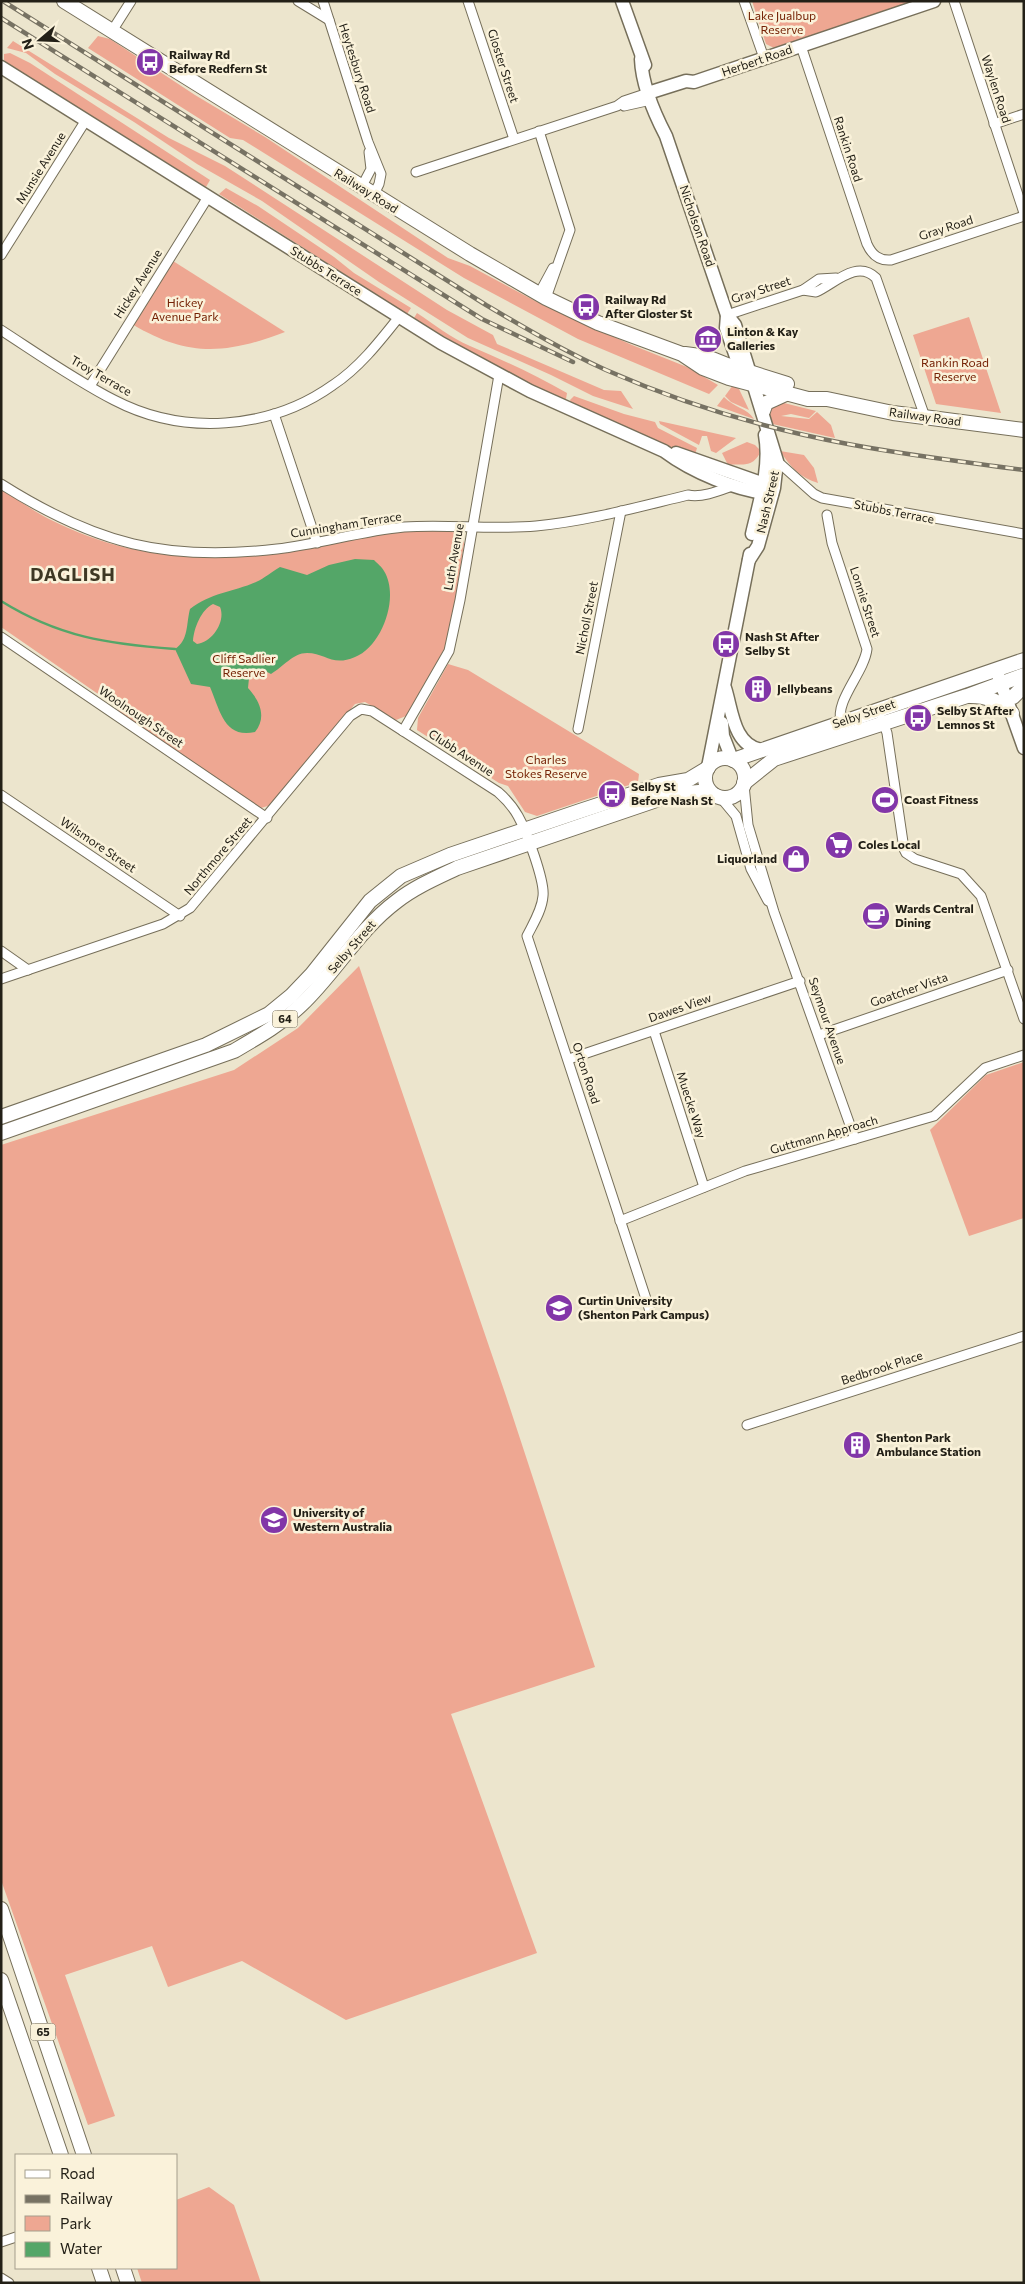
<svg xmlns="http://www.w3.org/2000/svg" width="1025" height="2284" viewBox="0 0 1025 2284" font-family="Commissioner,sans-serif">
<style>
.green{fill:#eea792}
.water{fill:#54a668;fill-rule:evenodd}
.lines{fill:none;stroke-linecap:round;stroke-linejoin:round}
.stream{stroke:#54a668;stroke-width:2.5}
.street-casing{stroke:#766f5a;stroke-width:11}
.secondary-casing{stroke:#766f5a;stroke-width:15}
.primary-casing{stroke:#766f5a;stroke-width:16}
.street{stroke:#fff;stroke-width:9}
.secondary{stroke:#fff;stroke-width:12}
.primary{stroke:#fff;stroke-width:14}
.rail-casing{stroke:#777263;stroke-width:4.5}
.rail{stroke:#faf2da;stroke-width:2.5;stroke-dasharray:8;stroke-linecap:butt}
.labels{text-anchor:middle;stroke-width:5;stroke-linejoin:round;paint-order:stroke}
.shield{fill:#faf2da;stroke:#645f52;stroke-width:1}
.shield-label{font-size:11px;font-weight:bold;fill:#232017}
.park-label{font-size:12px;fill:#752205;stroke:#faf2da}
.poi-label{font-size:12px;font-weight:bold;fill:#232017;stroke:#faf2da;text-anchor:start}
.street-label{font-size:12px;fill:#232017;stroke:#faf2da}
.district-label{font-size:18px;font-weight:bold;letter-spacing:1px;fill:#3e3824;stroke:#faf2da}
</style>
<rect width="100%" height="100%" fill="#ece5cd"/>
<g class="green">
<path d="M752 1H916L774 48 766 44Z"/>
<path d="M98 36 110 39 195 95 265 137 448 258 470 266 539 303 632 345 687 367 718 385 709 394 578 339 464 278 243 140 230 138 88 48Z"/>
<path d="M13 41 169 138 225 166 447 310 493 335 497 344 604 390 621 391 633 409 593 396 551 375 468 338 379 282 262 201 197 164 134 122 55 74 26 53 7 48Z"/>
<path d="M10 53 30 63 210 180 206 187 7 63 4 60V54Z"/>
<path d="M226 188 258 206 334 257 354 273 411 308 407 314 219 194Z"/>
<path d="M173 261 285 332C227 354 188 358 132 324Z"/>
<path d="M417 313C434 324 451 338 470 346 503 360 536 375 567 393L566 399H561C511 374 461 348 414 318Z"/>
<path d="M969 317 1001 413 936 404 913 335Z"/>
<path d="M733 385 739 389 749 410 731 402 725 396Z"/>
<path d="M574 396 624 414 655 422 658 428 697 448 695 455 661 444 571 403 570 400Z"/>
<path d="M724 397C733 407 747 408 754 419L717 406Z"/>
<path d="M776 403H784L816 411 809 418 791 414 781 416 809 419 817 412 831 425 835 438 768 423 767 415 771 406Z"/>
<path d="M659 421 736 438 716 453 711 451 707 436H702L699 445 660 424Z"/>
<path d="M747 442 755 445 761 451C752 469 744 463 728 465L722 453Z"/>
<path d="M780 451 804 455 814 468 818 483C800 478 790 466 780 451Z"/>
<path d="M1 489C17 499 33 511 49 519 112 551 174 561 243 556 256 555 269 556 281 553 312 548 442 516 462 537L464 544 452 622 445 648 406 716 396 720 365 702 355 704 271 805 261 808 120 714 117 707 1 627Z"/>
<path d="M448 664 468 670 639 774 638 782 537 816 525 812 508 786 499 783 417 730 418 718Z"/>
<path d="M359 966 506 1396 595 1667 451 1714 537 1953 346 2020 242 1961 168 1987 152 1946 65 1975 115 2116 88 2125 1 1880V1145L234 1070 298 1028Z"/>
<path d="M1024 1062V1218L969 1236 930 1130 986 1075Z"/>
<path d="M209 2187 234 2205 261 2283H142L137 2268H176V2200Z"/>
</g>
<path class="water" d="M355 559 374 560C377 563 382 567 384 571 400 597 382 646 355 657 332 667 326 653 307 653 293 653 283 667 271 674L263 670 253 671 249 678 248 688C260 701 267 717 255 732 224 739 220 710 210 687L191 684 175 649C189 640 186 624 190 609 210 593 233 592 256 582 265 578 271 572 280 567L307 575 329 565ZM213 604 220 607C226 621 213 642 197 644L193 641C194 628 201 610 213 604Z"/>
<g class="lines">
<path class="stream" d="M1 601C59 637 108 644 175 649"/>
<defs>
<g id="street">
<path d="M298 1 329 20"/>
<path d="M323 1 368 142 381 174 379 184 373 196"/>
<path d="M468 1 514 139"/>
<path d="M744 1 764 58"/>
<path d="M954 1 1024 213"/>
<path d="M112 31 131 1"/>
<path d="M801 46 867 244C872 255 879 261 891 260L1024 216"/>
<path d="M624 106 651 100"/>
<path d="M994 124 1024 114"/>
<path d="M539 131 570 230 546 298"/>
<path d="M416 172 617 106 624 101 648 93"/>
<path d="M361 188 371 169 369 152"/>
<path d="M1 255 86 120"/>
<path d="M803 290 816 292C834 284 857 259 876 278L925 417"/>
<path d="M539 294 553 268"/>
<path d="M727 315 803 290 819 279 836 278"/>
<path d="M1 330C38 354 75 380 114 400 183 436 270 430 333 385 359 368 380 341 399 317"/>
<path d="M90 386 208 197"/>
<path d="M274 414 317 543"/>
<path d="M777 461 814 494 822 498 1024 534"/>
<path d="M1 484C96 544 166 562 277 549 320 544 361 531 404 527 448 524 492 530 536 526 588 521 638 507 688 495 703 498 721 490 735 485"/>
<path d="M827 515 832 543 867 649C864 673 835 700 841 722"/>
<path d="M1 637 267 818"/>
<path d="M882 719 887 733 904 849 906 853 915 859 961 874 981 896 1024 1019"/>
<path d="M578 729 621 511"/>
<path d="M403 731 449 651 460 600 499 375"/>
<path d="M744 785 748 825 774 912 855 1139"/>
<path d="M1 795 180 916"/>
<path d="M721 798 736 816 751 869 768 901"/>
<path d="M1 951 28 970"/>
<path d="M1 979 163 924 190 908 350 716 361 709 372 711 498 792C506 799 513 807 518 816 526 830 545 881 543 896 542 910 533 924 527 936L650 1311"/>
<path d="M654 1031 704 1187"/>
<path d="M819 1035 1008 970"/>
<path d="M569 1059 800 981"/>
<path d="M620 1221 745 1171 934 1116 985 1068 1024 1055"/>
<path d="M747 1425 1024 1336"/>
<path d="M1 2242 16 2237"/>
<path d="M1 2278 9 2283"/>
</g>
<g id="secondary">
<path d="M622 1 645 65"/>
<path d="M641 59C642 85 654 113 666 136L727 315 735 325 777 461 774 488 758 546 749 560"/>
<path d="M1 67 441 343 530 391 664 451C692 472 737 491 772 494"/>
<path d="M648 93 686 81 694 82 934 1"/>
<path d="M727 315 726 328 743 377"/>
<path d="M676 453 770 486"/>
<path d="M752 534C759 503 771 467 765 435"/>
<path d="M998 675 1024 748"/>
<path d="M725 688C732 709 733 745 761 750"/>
<path d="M722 723 723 736 732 759"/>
<path d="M708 767 750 554"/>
</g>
<g id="primary">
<path d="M64 1 470 254 546 298 598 323 682 354 703 368 729 378 808 399H827L893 413 1024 430"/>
<path d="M685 354 707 357 727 365 787 384"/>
<path d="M763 411 766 403 788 393"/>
<path d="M970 696C988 696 998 701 1012 713"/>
<path d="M1013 697 1024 686"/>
<circle cx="725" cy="778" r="20"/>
<path d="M733 760 1024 660"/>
<path d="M744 783 774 759 967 696 1024 675"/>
<path d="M1 1117 206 1045 269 1014 291 996 312 974 370 901 401 876 450 855 580 811 659 785 688 780 708 768"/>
<path d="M1 1133 234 1051C258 1037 281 1024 301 1005 335 973 358 930 397 901 415 887 436 878 457 868L674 794 699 792 716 796"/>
<path d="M1 1909 84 2155"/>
<path d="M1 1980 61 2155"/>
<path d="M99 2268 104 2283"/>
<path d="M123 2268 128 2283"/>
</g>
</defs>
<use href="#street" class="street-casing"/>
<use href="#secondary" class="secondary-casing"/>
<use href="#primary" class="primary-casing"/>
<use href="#street" class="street"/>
<use href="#secondary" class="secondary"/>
<use href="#primary" class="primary"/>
<defs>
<g id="rail">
<path d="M3 1 486 305C525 328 564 351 606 370 681 403 767 429 848 444 906 455 965 462 1024 470"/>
<path d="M1 18 482 319 573 362"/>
</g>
</defs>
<use href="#rail" class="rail-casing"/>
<use href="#rail" class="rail"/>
</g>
<defs>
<symbol id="bus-disc" viewBox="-11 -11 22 22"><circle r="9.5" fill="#8236a8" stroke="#faf2da"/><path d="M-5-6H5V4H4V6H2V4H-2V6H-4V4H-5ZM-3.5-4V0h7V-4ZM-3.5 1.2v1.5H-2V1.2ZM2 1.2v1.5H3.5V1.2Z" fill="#fff"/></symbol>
<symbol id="museum-disc" viewBox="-11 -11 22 22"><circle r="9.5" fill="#8236a8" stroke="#faf2da"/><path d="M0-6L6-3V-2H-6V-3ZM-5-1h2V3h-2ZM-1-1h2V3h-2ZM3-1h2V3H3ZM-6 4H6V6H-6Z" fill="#fff"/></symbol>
<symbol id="building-disc" viewBox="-11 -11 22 22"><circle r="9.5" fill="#8236a8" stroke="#faf2da"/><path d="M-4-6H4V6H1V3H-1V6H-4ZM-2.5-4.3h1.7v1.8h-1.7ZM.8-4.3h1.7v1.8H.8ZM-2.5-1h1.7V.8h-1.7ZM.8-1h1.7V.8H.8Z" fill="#fff"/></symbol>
<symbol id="stadium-disc" viewBox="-11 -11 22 22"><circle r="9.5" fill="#8236a8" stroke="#faf2da"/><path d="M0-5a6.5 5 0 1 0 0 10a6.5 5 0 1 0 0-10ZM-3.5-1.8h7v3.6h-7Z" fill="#fff"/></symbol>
<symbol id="supermarket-disc" viewBox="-11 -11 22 22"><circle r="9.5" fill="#8236a8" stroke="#faf2da"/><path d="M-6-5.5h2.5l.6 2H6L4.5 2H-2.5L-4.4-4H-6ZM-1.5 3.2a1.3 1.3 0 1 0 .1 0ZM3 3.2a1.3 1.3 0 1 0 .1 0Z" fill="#fff"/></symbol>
<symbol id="shop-disc" viewBox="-11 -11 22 22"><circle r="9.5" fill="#8236a8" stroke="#faf2da"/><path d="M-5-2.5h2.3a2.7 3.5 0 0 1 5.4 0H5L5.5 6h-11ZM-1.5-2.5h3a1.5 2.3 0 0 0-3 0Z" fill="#fff"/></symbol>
<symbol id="cafe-disc" viewBox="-11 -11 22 22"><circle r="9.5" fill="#8236a8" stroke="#faf2da"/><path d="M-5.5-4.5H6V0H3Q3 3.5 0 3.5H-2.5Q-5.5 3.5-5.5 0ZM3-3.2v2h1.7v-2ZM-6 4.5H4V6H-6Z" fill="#fff"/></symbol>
<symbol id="university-disc" viewBox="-11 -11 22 22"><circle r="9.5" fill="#8236a8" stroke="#faf2da"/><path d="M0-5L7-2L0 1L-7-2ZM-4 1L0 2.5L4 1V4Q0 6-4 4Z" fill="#fff"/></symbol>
</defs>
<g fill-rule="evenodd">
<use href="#bus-disc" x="134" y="46" width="32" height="32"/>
<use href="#bus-disc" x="570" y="291" width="32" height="32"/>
<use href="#museum-disc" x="692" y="323" width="32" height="32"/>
<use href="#bus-disc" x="710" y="628" width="32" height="32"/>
<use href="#building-disc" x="742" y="673" width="32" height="32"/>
<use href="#bus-disc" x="902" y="702" width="32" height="32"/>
<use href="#bus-disc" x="596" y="778" width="32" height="32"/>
<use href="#stadium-disc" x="869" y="784" width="32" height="32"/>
<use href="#supermarket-disc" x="823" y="829" width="32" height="32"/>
<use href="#shop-disc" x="780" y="843" width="32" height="32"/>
<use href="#cafe-disc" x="860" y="900" width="32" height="32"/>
<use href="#university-disc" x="543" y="1292" width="32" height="32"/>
<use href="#building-disc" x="841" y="1429" width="32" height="32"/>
<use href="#university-disc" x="258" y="1504" width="32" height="32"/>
</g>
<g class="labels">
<g class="shield">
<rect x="272.5" y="1010.5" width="25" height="17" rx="4"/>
<rect x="30.5" y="2023.5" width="25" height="17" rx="4"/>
</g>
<g class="shield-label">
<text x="285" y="1023">64</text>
<text x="43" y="2036">65</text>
</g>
<g class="park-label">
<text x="782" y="20">Lake Jualbup<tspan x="782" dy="14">Reserve</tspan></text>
<text x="185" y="307">Hickey<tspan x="185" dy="14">Avenue Park</tspan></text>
<text x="955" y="367">Rankin Road<tspan x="955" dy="14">Reserve</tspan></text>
<text x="244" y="663">Cliff Sadlier<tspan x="244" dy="14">Reserve</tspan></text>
<text x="546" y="764">Charles<tspan x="546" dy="14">Stokes Reserve</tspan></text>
</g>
<g class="poi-label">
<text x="169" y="59">Railway Rd<tspan x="169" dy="14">Before Redfern St</tspan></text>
<text x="605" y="304">Railway Rd<tspan x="605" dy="14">After Gloster St</tspan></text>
<text x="727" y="336">Linton &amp; Kay<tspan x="727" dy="14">Galleries</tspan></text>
<text x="745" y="641">Nash St After<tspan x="745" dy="14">Selby St</tspan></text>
<text x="777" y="693">Jellybeans</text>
<text x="937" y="715">Selby St After<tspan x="937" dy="14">Lemnos St</tspan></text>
<text x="631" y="791">Selby St<tspan x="631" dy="14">Before Nash St</tspan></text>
<text x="904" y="804">Coast Fitness</text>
<text x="858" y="849">Coles Local</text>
<text x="777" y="863" text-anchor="end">Liquorland</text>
<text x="895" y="913">Wards Central<tspan x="895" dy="14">Dining</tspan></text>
<text x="578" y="1305">Curtin University<tspan x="578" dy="14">(Shenton Park Campus)</tspan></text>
<text x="876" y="1442">Shenton Park<tspan x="876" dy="14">Ambulance Station</tspan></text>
<text x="293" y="1517">University of<tspan x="293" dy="14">Western Australia</tspan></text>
</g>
<g class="street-label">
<text transform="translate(757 61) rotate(-19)" y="4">Herbert Road</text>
<text transform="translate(503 66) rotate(72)" y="4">Gloster Street</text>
<text transform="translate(357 68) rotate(72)" y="4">Heytesbury Road</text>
<text transform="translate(996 89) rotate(72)" y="4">Waylen Road</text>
<text transform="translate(848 149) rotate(72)" y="4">Rankin Road</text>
<text transform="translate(41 168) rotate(-58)" y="4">Munsie Avenue</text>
<text transform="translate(366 191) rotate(32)" y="4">Railway Road</text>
<text transform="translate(697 226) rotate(71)" y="4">Nicholson Road</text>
<text transform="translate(946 228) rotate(-18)" y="4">Gray Road</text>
<text transform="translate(326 271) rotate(32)" y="4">Stubbs Terrace</text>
<text transform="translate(138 284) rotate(-58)" y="4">Hickey Avenue</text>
<text transform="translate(761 290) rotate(-18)" y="4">Gray Street</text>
<text transform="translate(101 376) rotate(30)" y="4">Troy Terrace</text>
<text transform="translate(925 417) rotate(8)" y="4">Railway Road</text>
<text transform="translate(768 502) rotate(-77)" y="4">Nash Street</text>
<text transform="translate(894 512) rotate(11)" y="4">Stubbs Terrace</text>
<text transform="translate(346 525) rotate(-9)" y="4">Cunningham Terrace</text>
<text transform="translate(454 557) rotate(-80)" y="4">Luth Avenue</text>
<text transform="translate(865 602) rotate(72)" y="4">Lonnie Street</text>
<text transform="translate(587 618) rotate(-79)" y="4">Nicholl Street</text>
<text transform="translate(864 714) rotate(-19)" y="4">Selby Street</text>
<text transform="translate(141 717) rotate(34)" y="4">Woolnough Street</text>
<text transform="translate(461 753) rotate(33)" y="4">Clubb Avenue</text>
<text transform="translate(98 845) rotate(34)" y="4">Wilsmore Street</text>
<text transform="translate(218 856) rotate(-50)" y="4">Northmore Street</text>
<text transform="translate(352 947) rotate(-49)" y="4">Selby Street</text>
<text transform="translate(909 990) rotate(-19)" y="4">Goatcher Vista</text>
<text transform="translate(680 1008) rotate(-19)" y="4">Dawes View</text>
<text transform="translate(827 1021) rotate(71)" y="4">Seymour Avenue</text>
<text transform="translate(586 1073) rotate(72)" y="4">Orton Road</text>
<text transform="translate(691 1105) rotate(72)" y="4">Muecke Way</text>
<text transform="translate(824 1135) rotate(-16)" y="4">Guttmann Approach</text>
<text transform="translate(882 1368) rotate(-18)" y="4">Bedbrook Place</text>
</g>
<g class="district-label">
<text x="73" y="581">DAGLISH</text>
</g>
</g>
<rect width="1025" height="2284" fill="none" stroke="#232017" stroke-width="5"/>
<rect x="15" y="2154" width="162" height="115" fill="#faf2da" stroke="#a49e8c"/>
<rect x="25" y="2170" width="25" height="8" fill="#ffffff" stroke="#a49e8c"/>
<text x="60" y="2179" font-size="15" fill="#232017">Road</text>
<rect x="25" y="2195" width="25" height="8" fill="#777263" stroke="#a49e8c"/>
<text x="60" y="2204" font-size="15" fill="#232017">Railway</text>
<rect x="25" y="2216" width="25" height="15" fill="#eea792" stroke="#a49e8c"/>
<text x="60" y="2229" font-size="15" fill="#232017">Park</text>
<rect x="25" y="2242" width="25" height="15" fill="#54a668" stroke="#a49e8c"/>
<text x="60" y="2254" font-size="15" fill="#232017">Water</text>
<g transform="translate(40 40) rotate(251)" stroke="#faf2da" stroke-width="4" paint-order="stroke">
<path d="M0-4L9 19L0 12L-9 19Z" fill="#232017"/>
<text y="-8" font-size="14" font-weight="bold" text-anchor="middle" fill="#232017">N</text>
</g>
</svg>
